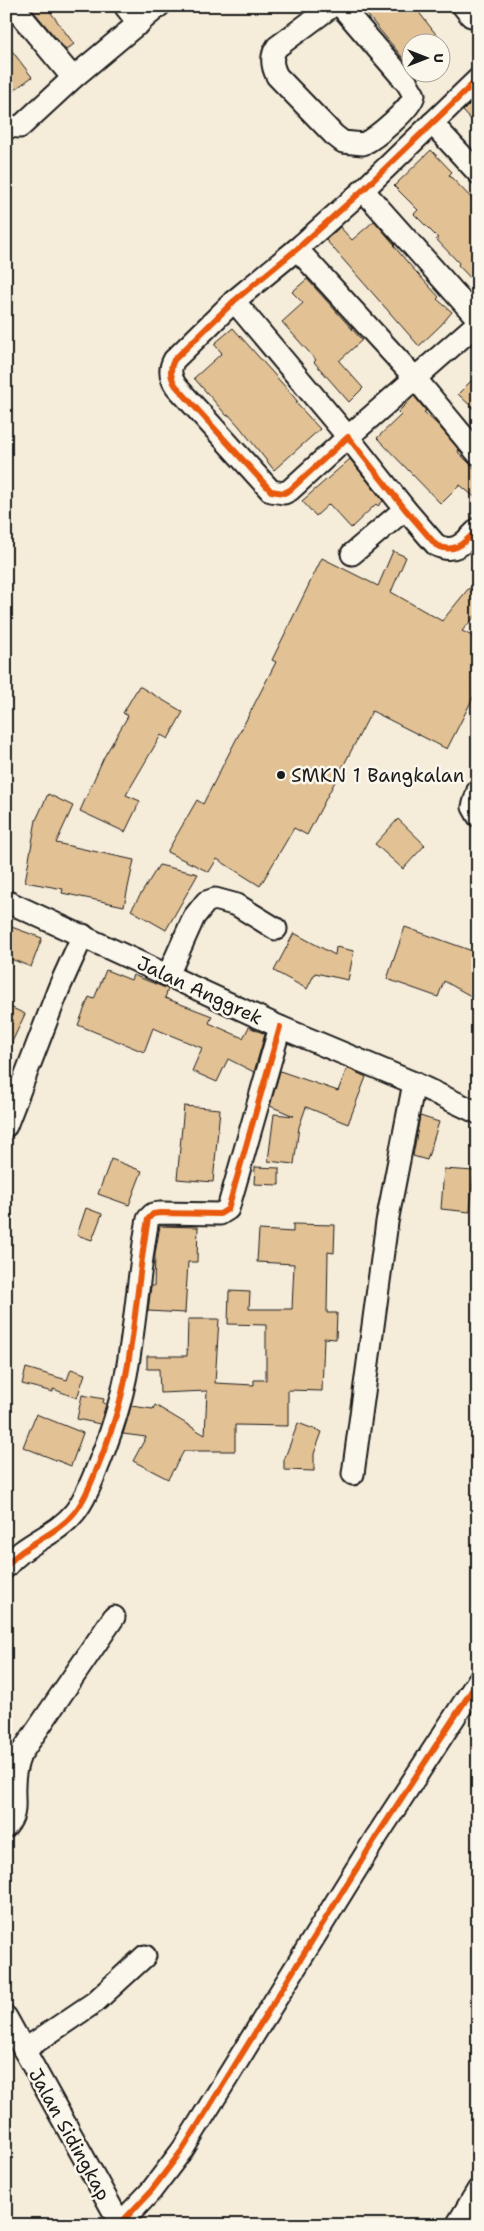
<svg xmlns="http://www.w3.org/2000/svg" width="484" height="2231" viewBox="0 0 484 2231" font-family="'Shantell Sans',sans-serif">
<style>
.building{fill:#e2c194;stroke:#1c1c1c}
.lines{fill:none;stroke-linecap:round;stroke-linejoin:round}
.minor-casing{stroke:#1c1c1c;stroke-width:25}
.minor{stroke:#fbf7ec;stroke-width:21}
.cycleway-casing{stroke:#fbf7ec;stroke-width:9}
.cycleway{stroke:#e8590c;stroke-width:6}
.poi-dot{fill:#1c1c1c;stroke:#fbf7ec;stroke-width:2}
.labels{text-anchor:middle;stroke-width:5;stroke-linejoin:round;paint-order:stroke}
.poi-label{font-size:19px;fill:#1c1c1c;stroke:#fbf7ec;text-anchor:start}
.street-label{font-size:19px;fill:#1c1c1c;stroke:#fbf7ec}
</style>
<rect width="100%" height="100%" fill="#f6ecda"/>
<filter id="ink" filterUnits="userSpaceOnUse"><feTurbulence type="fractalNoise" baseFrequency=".02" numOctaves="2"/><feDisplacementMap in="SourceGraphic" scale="10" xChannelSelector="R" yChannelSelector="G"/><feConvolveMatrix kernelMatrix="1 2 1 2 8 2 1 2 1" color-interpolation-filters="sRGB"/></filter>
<g filter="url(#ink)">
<g class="building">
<path d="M29 6H46L74 44 66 50Z"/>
<path d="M360 6H414L442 42H412V69Z"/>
<path d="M6 43 32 77 6 96Z"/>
<path d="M476 98 478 99V127L463 111Z"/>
<path d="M431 150 452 172 449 175 478 205V286L458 265 459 263 436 239 438 238 414 214 418 210 394 186Z"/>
<path d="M374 221 395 245 394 246 408 263 439 297 437 299 452 312 441 325 419 346 326 240 340 227 352 240Z"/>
<path d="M307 279 362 340 339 361 363 388 349 402 314 362 316 360 282 322 303 303 292 292Z"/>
<path d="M233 328 288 390 298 402 296 403 320 429 274 470 239 426 229 415 227 416 194 378 222 353 214 344Z"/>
<path d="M478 374V413L458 394Z"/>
<path d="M414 396 426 411 424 412 438 425 459 450 458 452 478 472V500L460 485 441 504 377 438 401 415 398 412Z"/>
<path d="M350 459 383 501 378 506 376 504 351 528 329 504 316 516 302 501Z"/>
<path d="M393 551 406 557 391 592 442 621 469 588 478 595V613L462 631 478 639V688L447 749 372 711 307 835 294 828 260 886 217 859 209 872 167 852 197 800 203 804 276 662 272 660 322 558 378 586Z"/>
<path d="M139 686 183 712 168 739 161 735 126 795 140 801 125 832 80 811 104 757 128 716 123 713Z"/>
<path d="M48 794 73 806 56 843 134 860 124 906 62 893 63 889 25 882 36 820Z"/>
<path d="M398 819 425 845 403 869 375 844Z"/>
<path d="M159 865 198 874 166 930 131 910Z"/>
<path d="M6 925 42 938 31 967 6 957Z"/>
<path d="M405 927 478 953V1000L444 981 438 997 387 979Z"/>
<path d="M294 933 335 955 336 947 354 951 348 980 315 973 307 989 274 971Z"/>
<path d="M106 970 131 980 133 975 168 989 165 998 212 1016 209 1023 243 1038 249 1027 265 1034 254 1072 228 1059 217 1082 192 1071 202 1048 153 1028 144 1052 78 1025 89 997 94 999Z"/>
<path d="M6 1005 25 1014 6 1055Z"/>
<path d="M347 1068 366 1077 348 1124 306 1107 299 1127 294 1164 268 1161 274 1114 294 1116 270 1106 280 1071 338 1091Z"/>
<path d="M184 1106 220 1109 213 1182 177 1179Z"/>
<path d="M420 1116 439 1122 427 1160 413 1156Z"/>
<path d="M111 1159 142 1171 129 1205 98 1194Z"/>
<path d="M255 1167 279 1168V1185L254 1184Z"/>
<path d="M444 1169 474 1171 470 1212 441 1209Z"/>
<path d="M86 1208 102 1214 92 1240 77 1235Z"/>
<path d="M293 1224 335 1225 334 1253 328 1252 327 1313H337L336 1339 324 1338 322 1391 288 1390V1426L235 1425V1451H184L168 1479 133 1461 146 1437 123 1434 131 1406 153 1409 155 1405 205 1435 207 1391 160 1393 159 1369H147V1356H187L188 1319H219L215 1383 254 1385V1380H266V1325L228 1324 229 1291 250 1292 249 1309H292L294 1264 257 1262 259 1230 293 1232Z"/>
<path d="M160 1226 198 1227 197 1262H188L185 1313 148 1311 151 1286H154L155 1254Z"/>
<path d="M26 1368 67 1380 71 1369 85 1374 77 1398 53 1389V1392L22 1384Z"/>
<path d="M82 1395 104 1399 103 1403 106 1404 100 1424 77 1419Z"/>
<path d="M36 1414 83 1433 71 1466 23 1447Z"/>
<path d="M298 1423 322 1432 314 1454V1471L284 1470V1460Z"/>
</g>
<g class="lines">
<defs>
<g id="minor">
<path d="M13 6 73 78"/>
<path d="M125 6 139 24"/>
<path d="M332 6 277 47C270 57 272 66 277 76L334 135 343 142 363 144C376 138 411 109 414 95L407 83 341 6"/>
<path d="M463 6 471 16"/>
<path d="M478 79 363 190 297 249 234 301 174 360C169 369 170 377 176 386L271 491 284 493 290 490 348 437 405 509 436 545C455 555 465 542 478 529"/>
<path d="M432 123 478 173"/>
<path d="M6 126 20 127 73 78 159 6"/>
<path d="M363 190 478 319"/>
<path d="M297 249 415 378 478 454"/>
<path d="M234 301 348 437 478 323"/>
<path d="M352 554 405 509"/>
<path d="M478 790 473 807 478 816"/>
<path d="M6 901 280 1027 414 1083 478 1113"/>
<path d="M168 975 194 917 206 902 215 899 237 905 276 929"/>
<path d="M6 1126 59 988 83 935"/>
<path d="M353 1474 387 1222 414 1083"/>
<path d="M6 1567C24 1543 56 1536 75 1512 86 1498 93 1478 100 1461 114 1426 125 1389 130 1351 137 1307 140 1262 148 1219L153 1214 160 1213 220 1214 228 1209 280 1027"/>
<path d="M6 1827C18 1813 13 1803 14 1786 14 1775 16 1765 20 1755L114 1617"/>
<path d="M6 2017 121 2225"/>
<path d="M24 2050 95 2002 145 1956"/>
<path d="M119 2225 151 2191 183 2149 375 1839 478 1681"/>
<path d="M457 2225 478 2190"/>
</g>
</defs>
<use href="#minor" class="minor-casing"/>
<use href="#minor" class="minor"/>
<defs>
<g id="cycleway">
<path d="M478 79 363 190 297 249 234 301 174 360C169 369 170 377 176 386L271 491 284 493 290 490 348 437 405 509 436 545C455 555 465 542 478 529"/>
<path d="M6 1567C24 1543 56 1536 75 1512 86 1498 93 1478 100 1461 114 1426 125 1389 130 1351 137 1307 140 1262 148 1219L153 1214 160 1213 220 1214 228 1209 280 1027"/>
<path d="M119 2225 151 2191 183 2149 375 1839 478 1681"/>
</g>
</defs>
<use href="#cycleway" class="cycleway-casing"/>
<use href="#cycleway" class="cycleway"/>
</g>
</g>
<circle class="poi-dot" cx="281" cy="775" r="5"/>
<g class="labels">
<g class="poi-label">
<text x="291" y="782">SMKN 1 Bangkalan</text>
</g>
<g class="street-label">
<text transform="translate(200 990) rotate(25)" y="7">Jalan Anggrek</text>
<text transform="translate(70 2134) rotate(61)" y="7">Jalan Sidingkap</text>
</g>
</g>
<rect width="484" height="2231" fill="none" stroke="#fbf7ec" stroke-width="25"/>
<rect x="12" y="12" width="459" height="2206" fill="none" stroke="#1c1c1c" stroke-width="2" filter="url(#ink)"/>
<g transform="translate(426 58) rotate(90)"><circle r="24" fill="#fbf7ec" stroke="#a29f99"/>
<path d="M0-4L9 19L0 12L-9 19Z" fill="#1c1c1c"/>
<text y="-8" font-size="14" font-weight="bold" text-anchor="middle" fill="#1c1c1c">U</text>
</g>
</svg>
